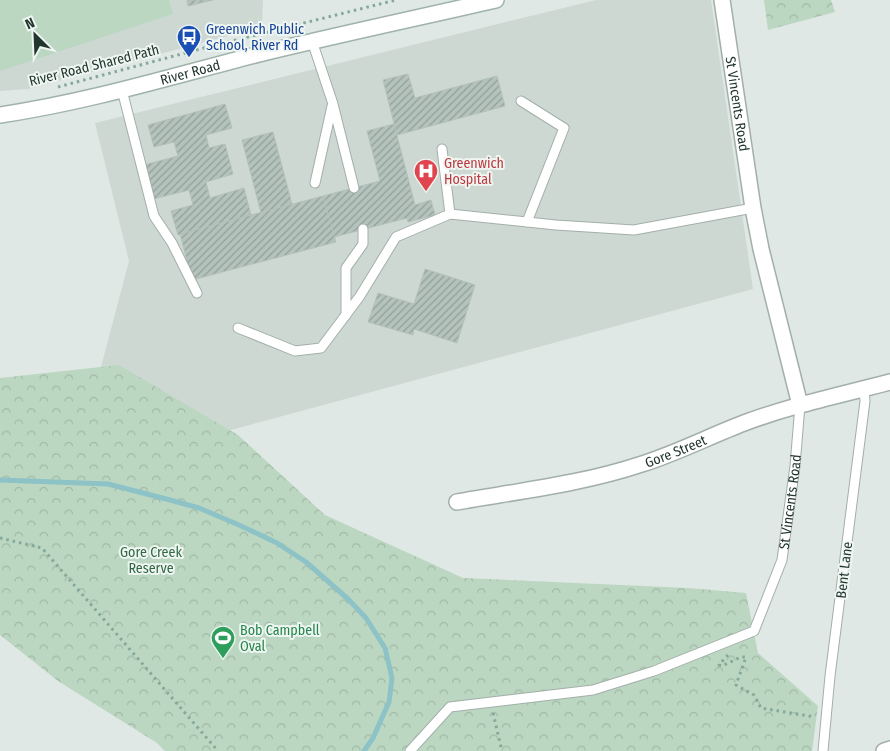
<svg xmlns="http://www.w3.org/2000/svg" width="890" height="751" viewBox="0 0 890 751" font-family="'Fira Sans Condensed',sans-serif">
<style>
.built{fill:#ced8d3}
.grass{fill:#bbd7c1}
.park{fill:url(#park-crowns)}
.lines{fill:none;stroke-linecap:round;stroke-linejoin:round}
.stream{stroke:#8dc2c7;stroke-width:5}
.building{fill:url(#building-hatch);stroke:#b3c1ba}
.service-casing{stroke:#a3afaa;stroke-width:11}
.minor-casing{stroke:#a3afaa;stroke-width:18}
.secondary-casing{stroke:#a0b3ab;stroke-width:18}
.path{stroke:#84a89b;stroke-width:3;stroke-dasharray:2.5 4;stroke-linecap:butt}
.service{stroke:#fff;stroke-width:9}
.minor{stroke:#fff;stroke-width:15}
.secondary{stroke:#fff;stroke-width:15}
.labels{text-anchor:middle;stroke-width:4;stroke-linejoin:round;paint-order:stroke}
.transit-label{font-size:14px;fill:#164399;stroke:#eff6f2;text-anchor:start}
.street-label{font-size:14px;fill:#223630;stroke:#eff6f2}
.health-label{font-size:14px;fill:#be3a42;stroke:#eff6f2;text-anchor:start}
.park-label{font-size:14px;fill:#326844;stroke:#eff6f2}
.leisure-label{font-size:14px;fill:#27864d;stroke:#eff6f2;text-anchor:start}
</style>
<defs>
<pattern id="park-crowns" width="20" height="18" patternUnits="userSpaceOnUse" patternTransform="scale(1.25)"><rect width="20" height="18" fill="#bbd7c1"/><path d="M2 6a3 3 0 1 1 6 0M12 15a3 3 0 1 1 6 0" fill="none" stroke="#a0b9a6"/></pattern>
<pattern id="building-hatch" width="6" height="6" patternUnits="userSpaceOnUse" patternTransform="scale(1.25)"><rect width="6" height="6" fill="#b5c3bd"/><path d="M-1 1l2-2M0 6l6-6M5 7l2-2" fill="none" stroke="#939f9a"/></pattern>
</defs>
<rect width="100%" height="100%" fill="#dfe8e4"/>
<g class="built">
<path d="M0 0H263L262 27 28 89 0 91Z"/>
<path d="M596 0H711L753 289 190 441 92 401 129 261 95 123Z"/>
</g>
<path class="grass" d="M0 0H169L173 14 0 71Z"/>
<g class="park">
<path d="M764 0H831L835 12 768 30Z"/>
<path d="M119 365 238 435 325 515 463 578 688 588 746 593 758 653 818 706 812 751H165L157 743 58 681 0 635V378Z"/>
</g>
<g class="lines">
<path class="stream" d="M0 480 108 484 170 500 199 508 239 525 277 543 306 562 348 599 366 618 385 648 392 678 389 702 373 738 364 751"/>
</g>
<g class="building">
<path d="M187 0H213L188 6Z"/>
<path d="M408 74 415 98 497 76 505 106 397 135 383 80Z"/>
<path d="M225 104 232 128 206 135 209 148 225 144 233 174 206 182 210 198 244 188 251 215 178 235 171 211 193 205 189 190 153 199 144 165 178 156 174 142 154 147 148 125Z"/>
<path d="M394 124 415 205 431 200 435 215 408 222 407 218 334 237 323 196 380 181 367 131Z"/>
<path d="M273 132 292 204 261 213 242 140Z"/>
<path d="M323 196 336 242 192 280 180 234Z"/>
<path d="M425 269 475 285 457 343 414 329 413 335 368 322 378 293 414 304Z"/>
</g>
<g class="lines">
<defs>
<g id="service">
<path d="M312 41 333 104 354 188"/>
<path d="M122 90 154 216 172 243 197 293"/>
<path d="M521 101 564 128 527 222"/>
<path d="M442 149 450 214"/>
<path d="M315 183 332 106"/>
<path d="M346 315V268L363 244V229"/>
<path d="M238 328 295 351 321 348 360 296 396 237 450 214 556 225 634 230 753 208"/>
<path id="s1" d="M410 751 450 707 593 690 654 671 754 631 782 560 795 466 800 405"/>
<path d="M823 751 830 676 865 401 864 389"/>
</g>
<g id="minor">
<path id="s2" d="M722 0 753 208 761 249 800 405"/>
<path id="s3" d="M457 502C519 491 582 484 642 464 677 453 710 436 744 423 792 405 841 395 890 382"/>
<path d="M884 751 890 749"/>
</g>
<g id="secondary">
<path id="s4" d="M0 115C88 102 173 76 259 54 337 35 417 18 496 0"/>
</g>
</defs>
<use href="#service" class="service-casing"/>
<use href="#minor" class="minor-casing"/>
<use href="#secondary" class="secondary-casing"/>
<g class="path">
<path d="M58 87 204 48 396 0"/>
<path d="M0 538 42 548 218 751"/>
<path d="M728 655 719 665 722 666 741 657H746L736 685 754 695 761 708 815 717"/>
<path d="M493 713 502 751"/>
</g>
<use href="#service" class="service"/>
<use href="#minor" class="minor"/>
<use href="#secondary" class="secondary"/>
</g>
<defs>
<symbol id="bus-pin" viewBox="-11 -11 22 30"><path d="M0 17L-7.5 6A9.5 9.5 0 1 1 7.5 6Z" fill="#1a4fb4" stroke="#eff6f2"/><path d="M-5-6H5V4H4V6H2V4H-2V6H-4V4H-5ZM-3.5-4V0h7V-4ZM-3.5 1.2v1.5H-2V1.2ZM2 1.2v1.5H3.5V1.2Z" fill="#fff"/></symbol>
<symbol id="hospital-pin" viewBox="-11 -11 22 30"><path d="M0 17L-7.5 6A9.5 9.5 0 1 1 7.5 6Z" fill="#e0444e" stroke="#eff6f2"/><path d="M-5-5h3v3.5h4V-5h3V5h-3V1.5h-4V5h-3Z" fill="#fff"/></symbol>
<symbol id="stadium-pin" viewBox="-11 -11 22 30"><path d="M0 17L-7.5 6A9.5 9.5 0 1 1 7.5 6Z" fill="#2e9e5b" stroke="#eff6f2"/><path d="M0-5a6.5 5 0 1 0 0 10a6.5 5 0 1 0 0-10ZM-3.5-1.8h7v3.6h-7Z" fill="#fff"/></symbol>
</defs>
<g fill-rule="evenodd">
<use href="#bus-pin" x="175" y="23" width="28" height="38"/>
<use href="#hospital-pin" x="412" y="157" width="28" height="38"/>
<use href="#stadium-pin" x="209" y="624" width="28" height="38"/>
</g>
<g class="labels">
<g class="transit-label">
<text x="206" y="34">Greenwich Public<tspan x="206" dy="16">School, River Rd</tspan></text>
</g>
<g class="street-label">
<text transform="translate(94 65) rotate(-14)" y="5">River Road Shared Path</text>
<text dy="5" stroke="none"><textPath href="#s4" startOffset="195">River Road</textPath></text>
<text dy="5" stroke="none"><textPath href="#s2" startOffset="105">St Vincents Road</textPath></text>
<text dy="5" stroke="none"><textPath href="#s3" startOffset="225">Gore Street</textPath></text>
<text dy="5" stroke="none"><textPath href="#s1" startOffset="510">St Vincents Road</textPath></text>
<text transform="translate(844 570) rotate(-83)" y="5">Bent Lane</text>
</g>
<g class="health-label">
<text x="444" y="168">Greenwich<tspan x="444" dy="16">Hospital</tspan></text>
</g>
<g class="park-label">
<text x="151" y="557">Gore Creek<tspan x="151" dy="16">Reserve</tspan></text>
</g>
<g class="leisure-label">
<text x="240" y="635">Bob Campbell<tspan x="240" dy="16">Oval</tspan></text>
</g>
</g>
<g transform="translate(35 35) rotate(336)" stroke="#eff6f2" stroke-width="4" paint-order="stroke">
<path d="M0-4L9 19L0 12L-9 19Z" fill="#223630"/>
<text y="-8" font-size="14" font-weight="bold" text-anchor="middle" fill="#223630">N</text>
</g>
</svg>
